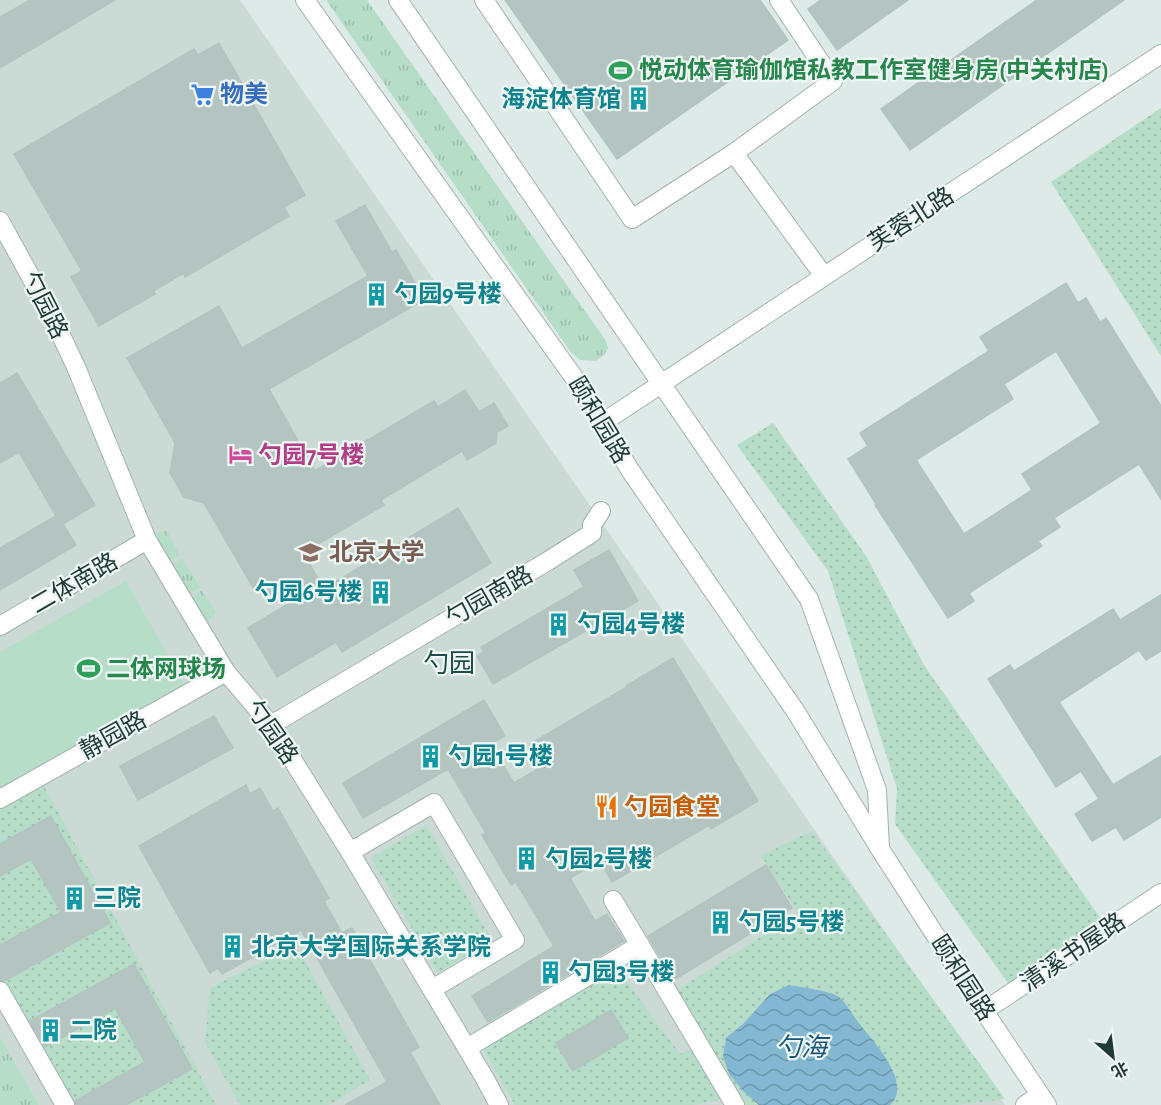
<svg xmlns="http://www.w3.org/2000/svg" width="1161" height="1105" viewBox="0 0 1161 1105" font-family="'Alegreya Sans','Noto Sans SC',sans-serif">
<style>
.built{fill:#ccdad6}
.grass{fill:url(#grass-tufts)}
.park{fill:url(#park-dots)}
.pitch{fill:#b6ddc7}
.water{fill:url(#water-waves)}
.building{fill:#b4c5c1;stroke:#b1c4bf;stroke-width:1.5;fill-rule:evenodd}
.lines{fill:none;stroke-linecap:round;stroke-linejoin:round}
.minor-casing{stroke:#a1b2af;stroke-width:20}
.minor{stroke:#fff;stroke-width:18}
.labels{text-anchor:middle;stroke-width:4.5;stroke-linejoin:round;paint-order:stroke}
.leisure-label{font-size:24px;font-weight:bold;fill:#27864d;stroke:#eff7f4;text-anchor:start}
.shop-label{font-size:24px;font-weight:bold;fill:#366cbe;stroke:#eff7f4;text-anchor:start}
.culture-label{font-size:24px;font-weight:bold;fill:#0d838f;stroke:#eff7f4;text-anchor:start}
.street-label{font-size:24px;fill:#1f3a38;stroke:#eff7f4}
.hotel-label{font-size:24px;font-weight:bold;fill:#b23c85;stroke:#eff7f4;text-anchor:start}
.education-label{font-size:24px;font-weight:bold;fill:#785e54;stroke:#eff7f4;text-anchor:start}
.food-label{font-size:24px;font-weight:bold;fill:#c56008;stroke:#eff7f4;text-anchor:start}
.neighbourhood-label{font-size:26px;fill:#1b4d49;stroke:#eff7f4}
.water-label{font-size:26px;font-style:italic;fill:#185778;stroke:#eff7f4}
</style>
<defs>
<pattern id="grass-tufts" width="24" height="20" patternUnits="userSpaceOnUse" patternTransform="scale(1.5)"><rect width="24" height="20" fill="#b6ddc7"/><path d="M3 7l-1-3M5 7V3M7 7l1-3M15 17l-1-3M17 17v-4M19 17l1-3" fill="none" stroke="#9cbeac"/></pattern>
<pattern id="park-dots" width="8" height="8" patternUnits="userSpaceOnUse" patternTransform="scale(1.5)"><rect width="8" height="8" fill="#b6ddc7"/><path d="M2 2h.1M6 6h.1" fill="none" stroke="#9cbeac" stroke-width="1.8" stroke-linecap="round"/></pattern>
<pattern id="water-waves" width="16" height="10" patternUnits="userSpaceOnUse" patternTransform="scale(1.5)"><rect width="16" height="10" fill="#84b8d2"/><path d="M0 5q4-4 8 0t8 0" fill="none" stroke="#6b97ab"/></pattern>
</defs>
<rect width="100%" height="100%" fill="#deeae7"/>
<path class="built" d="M0 0H240L1005 1105H0Z"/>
<g class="grass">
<path d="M326 0H367L606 341 608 348 604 355 596 361 580 360 570 351Z"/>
<path d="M166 530 180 555 166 563 149 535Z"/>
<path d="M182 558 200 587 187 596 168 568Z"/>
<path d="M202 590 216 612 205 627 188 600Z"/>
<path d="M0 1037 39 1105H0Z"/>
</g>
<g class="park">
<path d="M1161 108V356L1051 182Z"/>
<path d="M773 423 866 556 924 665 1103 922 1010 986 895 824 897 789 828 571 737 445Z"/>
<path d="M44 786 216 1105H72L0 979V810Z"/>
<path d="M426 825 492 940 438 973 371 858Z"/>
<path d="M812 831 1005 1099 957 1105H746L734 1097 694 1105H515L483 1048 616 967 680 1054 706 1042 674 992 798 913 761 855Z"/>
<path d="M296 945 370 1080 329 1105H240L205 1042 210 988Z"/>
</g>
<path class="pitch" d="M126 581 185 686 0 789V652Z"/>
<path class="water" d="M789 985C800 987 831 991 839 997 844 1000 854 1017 858 1022 872 1040 914 1083 890 1105H759L745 1093 729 1074 723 1056 726 1038 744 1023 770 994Z"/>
<g class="building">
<path d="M30 0H115L0 68V17Z"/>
<path d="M505 0H760L788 40 617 159Z"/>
<path d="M821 0H908L837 50 808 9Z"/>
<path d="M1037 0H1124L910 150 881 109Z"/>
<path d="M219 43 305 195 284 207 289 216 185 277 184 273 153 291 155 294 99 326 71 277 82 271 14 154 194 49 198 55Z"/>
<path d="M365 205 392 252 396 250 415 283 411 285 420 302 269 389 315 471 434 401 438 407 465 390 479 412 494 403 508 426 497 432 496 443 467 460 462 451 381 500 384 505 303 553 324 589 458 508 491 563 342 652 336 642 277 677 248 628 293 601 254 589 204 503 184 497 170 473 175 443 127 358 219 306 242 348 368 276 336 221Z"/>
<path d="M1066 283 1078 303 1086 298 1100 322 1106 318 1161 406V499L1139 464 1054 518 1060 527 1038 541 1042 546 969 593 974 601 948 618 875 505 876 504 848 459 868 446 860 433 989 351 980 337ZM1056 351 1101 423 1022 474 1032 490 964 534 916 460 1013 399 1004 384Z"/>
<path d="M17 373 95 505 63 524 76 545 0 590V548L56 516 19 452 0 463V383Z"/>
<path d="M609 550 638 601 493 684 477 656 484 652 481 647 584 587 574 570Z"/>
<path d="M1161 595V651L1146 660 1139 650 1059 702 1113 785 1161 756V817L1124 840 1116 827 1092 841 1075 814 1099 799 1081 771 1056 787 988 679 1010 665 1014 671 1113 609 1120 620Z"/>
<path d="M673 658 758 801 711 829 709 825 612 882 600 861 570 878 595 921 607 914 624 941 488 1022 472 996 554 946 516 882 511 885 482 835 486 833 448 769 363 818 343 783 484 700 505 736 490 744 514 783 543 766 530 744 627 687 626 686Z"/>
<path d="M214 716 233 748 138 800 120 766Z"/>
<path d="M246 785 250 794 260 788 273 811 278 808 329 898 324 901 342 933 352 928 419 1047 410 1052 440 1105H345L387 1082 301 930 222 974 218 968 210 973 139 846Z"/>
<path d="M51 816 110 923 4 981 0 980V945L61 912 31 859 0 876V844Z"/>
<path d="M766 865 792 908 674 980 648 936Z"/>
<path d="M134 964 192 1069 126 1105H76L75 1101 145 1062 115 1008 45 1047 30 1021Z"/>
<path d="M611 1010 628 1038 573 1071 556 1043Z"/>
</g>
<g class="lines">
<defs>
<g id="minor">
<path d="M305 0 580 386 630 470 796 712 880 849 984 1011 1047 1105"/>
<path d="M398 0 809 599 877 790 880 848"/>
<path d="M484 0 632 219 734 153"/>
<path d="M779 0 833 81 734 153 824 276"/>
<path d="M0 221 50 312 76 367 147 540 226 672 271 725 277 735 350 852 484 1077 499 1105"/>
<path d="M602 423 1161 54"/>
<path d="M0 626 147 540"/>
<path d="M271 725 548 561 592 533V525L601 511"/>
<path d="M0 799 226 672"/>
<path d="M350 852 434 803 515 940 432 989"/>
<path d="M640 945 735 1105"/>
<path d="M0 991 65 1105"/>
<path d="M984 1011 1161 893"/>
<path d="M467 1048 640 945 613 900"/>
<path d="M1025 1105 1040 1095"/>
</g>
</defs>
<use href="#minor" class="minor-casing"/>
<use href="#minor" class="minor"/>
</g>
<defs>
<symbol id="stadium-bare" viewBox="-9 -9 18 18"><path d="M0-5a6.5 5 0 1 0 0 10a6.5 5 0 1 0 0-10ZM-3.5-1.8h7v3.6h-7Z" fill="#2e9e5b" stroke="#eff7f4" stroke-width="2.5" paint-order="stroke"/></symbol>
<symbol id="supermarket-bare" viewBox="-9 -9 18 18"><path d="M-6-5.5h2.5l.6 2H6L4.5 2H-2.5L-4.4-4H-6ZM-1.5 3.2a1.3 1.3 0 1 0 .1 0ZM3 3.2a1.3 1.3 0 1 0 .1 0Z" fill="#3f7fe0" stroke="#eff7f4" stroke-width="2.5" paint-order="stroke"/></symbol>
<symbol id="building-bare" viewBox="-9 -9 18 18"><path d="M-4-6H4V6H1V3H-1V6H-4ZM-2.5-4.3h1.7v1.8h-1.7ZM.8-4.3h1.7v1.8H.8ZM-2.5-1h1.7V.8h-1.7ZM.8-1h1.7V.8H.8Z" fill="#0f9aa8" stroke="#eff7f4" stroke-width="2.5" paint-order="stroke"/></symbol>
<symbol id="hotel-bare" viewBox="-9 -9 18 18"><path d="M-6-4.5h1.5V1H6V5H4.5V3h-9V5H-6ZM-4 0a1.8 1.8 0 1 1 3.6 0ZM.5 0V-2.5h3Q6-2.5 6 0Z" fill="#d1479c" stroke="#eff7f4" stroke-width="2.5" paint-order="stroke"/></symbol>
<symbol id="university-bare" viewBox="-9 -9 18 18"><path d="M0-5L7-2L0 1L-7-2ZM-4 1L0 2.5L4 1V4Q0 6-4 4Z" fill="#8d6e63" stroke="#eff7f4" stroke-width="2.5" paint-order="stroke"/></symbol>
<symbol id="restaurant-bare" viewBox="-9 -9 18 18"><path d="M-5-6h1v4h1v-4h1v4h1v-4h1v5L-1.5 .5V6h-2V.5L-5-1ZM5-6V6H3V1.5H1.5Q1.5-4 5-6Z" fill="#e8710a" stroke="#eff7f4" stroke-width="2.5" paint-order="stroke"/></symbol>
</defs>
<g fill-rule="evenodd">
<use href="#stadium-bare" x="604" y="54" width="33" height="33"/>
<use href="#supermarket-bare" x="186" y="78" width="33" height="33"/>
<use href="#building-bare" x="622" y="82" width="33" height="33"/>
<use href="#building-bare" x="360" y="278" width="33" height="33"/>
<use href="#hotel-bare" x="224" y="438" width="33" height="33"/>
<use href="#university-bare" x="294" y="536" width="33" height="33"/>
<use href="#building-bare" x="364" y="576" width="33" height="33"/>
<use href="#building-bare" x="542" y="608" width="33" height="33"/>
<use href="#stadium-bare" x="72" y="652" width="33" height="33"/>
<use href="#building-bare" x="414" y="740" width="33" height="33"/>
<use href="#restaurant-bare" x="590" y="790" width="33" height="33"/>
<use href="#building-bare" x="510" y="842" width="33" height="33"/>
<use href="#building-bare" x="58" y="882" width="33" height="33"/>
<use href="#building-bare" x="704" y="906" width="33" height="33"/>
<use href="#building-bare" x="216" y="930" width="33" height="33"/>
<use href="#building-bare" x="534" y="956" width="33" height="33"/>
<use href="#building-bare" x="34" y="1014" width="33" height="33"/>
</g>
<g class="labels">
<g class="leisure-label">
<text x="639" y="78">悦动体育瑜伽馆私教工作室健身房(中关村店)</text>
<text x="106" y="677">二体网球场</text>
</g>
<g class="shop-label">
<text x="220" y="102">物美</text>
</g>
<g class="culture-label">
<text x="621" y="107" text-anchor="end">海淀体育馆</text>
<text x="394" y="302">勺园9号楼</text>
<text x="362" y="600" text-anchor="end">勺园6号楼</text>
<text x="577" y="632">勺园4号楼</text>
<text x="448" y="764">勺园1号楼</text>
<text x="545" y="867">勺园2号楼</text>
<text x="93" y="906">三院</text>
<text x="738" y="930">勺园5号楼</text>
<text x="251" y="955">北京大学国际关系学院</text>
<text x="568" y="980">勺园3号楼</text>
<text x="69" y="1038">二院</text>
</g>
<g class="street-label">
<text transform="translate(911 219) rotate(-33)" y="8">芙蓉北路</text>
<text transform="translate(45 305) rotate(63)" y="8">勺园路</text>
<text transform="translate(599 420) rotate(59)" y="8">颐和园路</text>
<text transform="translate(74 583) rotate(-30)" y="8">二体南路</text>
<text transform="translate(489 596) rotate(-30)" y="8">勺园南路</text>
<text transform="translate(272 732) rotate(55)" y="8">勺园路</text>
<text transform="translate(113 735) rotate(-29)" y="8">静园路</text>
<text transform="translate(1073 952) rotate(-34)" y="8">清溪书屋路</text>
<text transform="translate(963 978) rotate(57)" y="8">颐和园路</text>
</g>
<g class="hotel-label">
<text x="258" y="463">勺园7号楼</text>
</g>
<g class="education-label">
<text x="329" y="560">北京大学</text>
</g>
<g class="food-label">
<text x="624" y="815">勺园食堂</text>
</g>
<g class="neighbourhood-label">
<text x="449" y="672">勺园</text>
</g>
<g class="water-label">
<text x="801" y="1056">勺海</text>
</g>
</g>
<g transform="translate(1113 1057) rotate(152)" stroke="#eff7f4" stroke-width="4.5" paint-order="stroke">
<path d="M0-4.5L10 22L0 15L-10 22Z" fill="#1f3a38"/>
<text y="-9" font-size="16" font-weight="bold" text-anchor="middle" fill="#1f3a38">北</text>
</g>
</svg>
